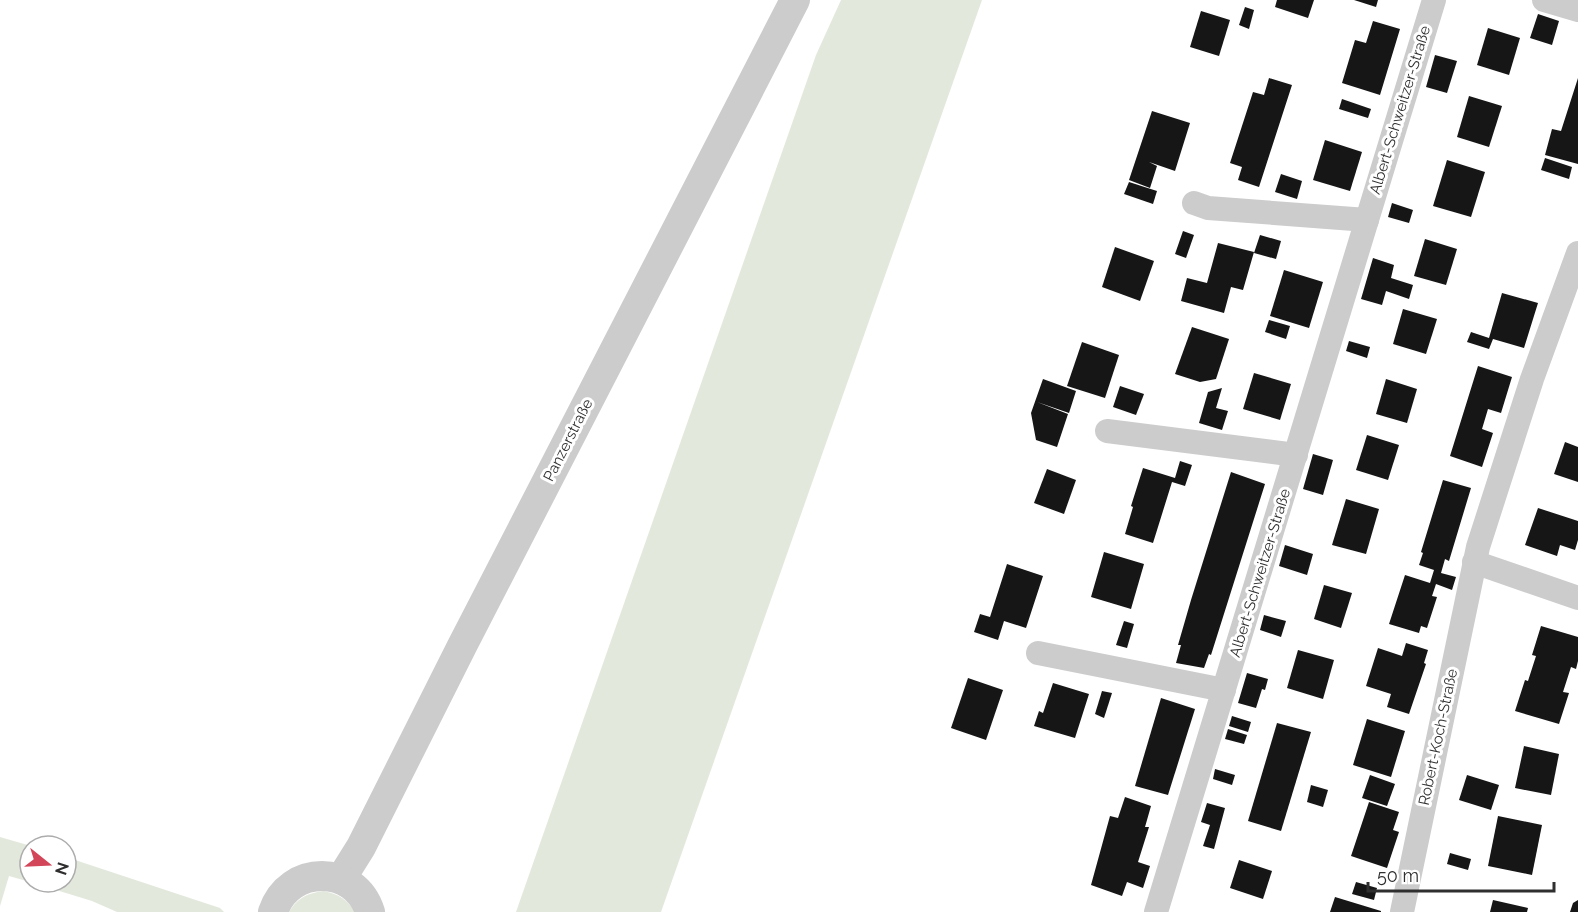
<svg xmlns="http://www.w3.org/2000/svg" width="1578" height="912" viewBox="0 0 1578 912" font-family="Raleway,sans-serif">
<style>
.green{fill:#e3e8dc}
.building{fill:#161616}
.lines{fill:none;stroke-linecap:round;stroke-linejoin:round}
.minor{stroke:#ccc;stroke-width:24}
.tertiary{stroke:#ccc;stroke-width:30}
.labels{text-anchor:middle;stroke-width:6;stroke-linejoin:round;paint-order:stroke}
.street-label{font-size:15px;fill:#2f2f2f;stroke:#fff}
</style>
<rect width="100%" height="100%" fill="#fff"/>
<g class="green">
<path d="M841 0H982L661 912H516L816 55Z"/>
<path d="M0 837 31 846 30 882 9 876 0 906Z"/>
<path d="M66 857 220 908 224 912H117L92 901 30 882H66Z"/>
<path d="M323 891C339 894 346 899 356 912H289C297 898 308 893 323 891Z"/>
</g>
<g class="building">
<path d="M1277 0H1314L1308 18 1275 7Z"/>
<path d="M1354 0H1378L1376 7Z"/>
<path d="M1245 7 1254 10 1249 29 1239 25Z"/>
<path d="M1201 11 1230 20 1219 56 1190 47Z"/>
<path d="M1538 14 1559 21 1552 45 1530 38Z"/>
<path d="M1373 21 1400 29 1380 95 1342 83 1355 40 1366 43Z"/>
<path d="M1488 28 1520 38 1509 75 1477 65Z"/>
<path d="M1435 55 1457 61 1447 93 1426 87Z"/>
<path d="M1269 78 1292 85 1259 187 1238 180 1242 167 1230 163 1253 92 1264 95Z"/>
<path d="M1578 78V164L1545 155 1552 129 1561 131Z"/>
<path d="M1469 96 1502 106 1489 147 1457 137Z"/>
<path d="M1342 99 1371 109 1368 118 1339 109Z"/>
<path d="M1152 111 1190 123 1175 171 1149 162 1157 166 1150 188 1129 180Z"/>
<path d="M1325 140 1362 152 1350 191 1313 180Z"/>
<path d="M1545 158 1572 167 1569 179 1541 170Z"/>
<path d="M1447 160 1485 172 1471 217 1433 206Z"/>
<path d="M1281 174 1302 181 1297 199 1275 192Z"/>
<path d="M1129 182 1157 191 1153 204 1124 194Z"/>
<path d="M1392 203 1413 210 1409 223 1388 217Z"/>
<path d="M1183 231 1194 235 1186 258 1175 254Z"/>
<path d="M1260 235 1281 241 1276 259 1254 253Z"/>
<path d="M1425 239 1457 249 1446 285 1414 276Z"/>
<path d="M1218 243 1254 252 1243 290 1231 287 1224 313 1181 301 1187 278 1207 283Z"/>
<path d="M1115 247 1154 261 1140 301 1102 287Z"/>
<path d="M1373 258 1394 265 1391 278 1413 285 1409 299 1386 291 1382 305 1361 299Z"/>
<path d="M1284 270 1323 282 1309 328 1270 316Z"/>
<path d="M1502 293 1538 303 1524 348 1493 339 1489 349 1467 342 1471 332 1489 338Z"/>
<path d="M1403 309 1437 319 1426 354 1393 344Z"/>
<path d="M1269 320 1290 326 1286 339 1265 332Z"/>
<path d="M1192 327 1229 339 1216 379 1200 382 1175 374Z"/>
<path d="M1349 341 1370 347 1367 358 1346 351Z"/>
<path d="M1082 342 1119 355 1105 398 1067 386Z"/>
<path d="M1478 366 1512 377 1501 413 1488 409 1482 429 1493 433 1482 467 1450 456Z"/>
<path d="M1254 373 1291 384 1280 420 1243 409Z"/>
<path d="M1043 379 1076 391 1069 413 1037 402 1068 414 1057 447 1036 440 1031 413Z"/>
<path d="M1386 379 1417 389 1407 423 1376 414Z"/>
<path d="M1120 386 1144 394 1136 415 1113 407Z"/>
<path d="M1222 388 1216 408 1228 411 1222 430 1199 423 1208 392Z"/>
<path d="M1367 435 1399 445 1388 480 1356 470Z"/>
<path d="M1565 442 1578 447V482L1554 474Z"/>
<path d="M1313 454 1333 460 1323 495 1303 489Z"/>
<path d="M1180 461 1192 465 1185 486 1172 482 1153 543 1125 534 1133 507 1131 506 1143 468 1175 478Z"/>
<path d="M1047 469 1076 480 1064 514 1034 503Z"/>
<path d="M1231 472 1265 484 1211 655 1209 654 1204 668 1176 663 1181 645H1178L1191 600Z"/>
<path d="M1443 480 1471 488 1449 561 1445 559 1441 573 1456 577 1452 590 1436 584 1432 596 1437 597 1427 628 1421 626 1419 633 1389 624 1405 575 1430 583 1434 570 1419 565 1423 553 1421 552Z"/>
<path d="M1346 499 1379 509 1366 554 1332 545Z"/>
<path d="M1538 508 1578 521V540L1575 550 1560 545 1557 556 1525 545Z"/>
<path d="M1285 545 1313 554 1307 575 1279 566Z"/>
<path d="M1104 552 1144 564 1131 609 1091 597Z"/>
<path d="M1007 564 1043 576 1026 628 1004 621 998 640 974 632 980 614 990 617Z"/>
<path d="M1324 585 1352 593 1341 628 1314 619Z"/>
<path d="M1264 615 1286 621 1281 637 1260 630Z"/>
<path d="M1124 621 1134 624 1127 648 1116 645Z"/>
<path d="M1541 626 1578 637V661L1576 669 1571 667 1563 692 1569 693 1559 724 1515 711 1525 680 1528 681 1536 656 1532 655Z"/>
<path d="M1406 643 1428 650 1424 663 1426 664 1409 714 1387 707 1391 694 1366 686 1378 648 1402 656Z"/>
<path d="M1298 650 1334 660 1323 699 1287 688Z"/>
<path d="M1247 673 1268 679 1265 690 1262 689 1256 708 1238 703Z"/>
<path d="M968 678 1003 690 986 740 951 728Z"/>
<path d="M1053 683 1089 694 1075 738 1034 726 1039 711 1043 713Z"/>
<path d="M1102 691 1112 693 1104 718 1095 714Z"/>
<path d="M1161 698 1195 709 1168 795 1135 786Z"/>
<path d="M1232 716 1251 722 1248 732 1229 726Z"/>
<path d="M1367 719 1405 731 1391 777 1353 765Z"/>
<path d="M1277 723 1311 732 1281 831 1248 821Z"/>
<path d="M1228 729 1247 735 1244 744 1225 739Z"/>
<path d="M1524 746 1559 754 1551 795 1515 788Z"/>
<path d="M1215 769 1235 775 1232 785 1213 779Z"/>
<path d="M1370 775 1395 784 1387 806 1362 798Z"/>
<path d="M1467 775 1499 785 1491 810 1459 800Z"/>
<path d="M1311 785 1328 790 1323 807 1307 802Z"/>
<path d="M1125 797 1151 806 1145 827H1149L1138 862 1150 866 1143 888 1127 882 1122 896 1091 885 1110 816 1118 818Z"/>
<path d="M1369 802 1399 812 1393 830 1399 832 1387 868 1351 856Z"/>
<path d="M1207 803 1225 808 1214 849 1203 846 1210 825 1201 822Z"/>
<path d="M1498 816 1542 825 1532 875 1488 866Z"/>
<path d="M1450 853 1471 859 1468 870 1447 864Z"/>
<path d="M1239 860 1272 871 1263 899 1230 888Z"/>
<path d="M1356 882 1377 888 1374 900 1352 894Z"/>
<path d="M1335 897 1381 911V912H1330Z"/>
<path d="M1493 900 1528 908 1527 912H1490Z"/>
<path d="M1578 900V912H1570L1573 903Z"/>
</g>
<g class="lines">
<g class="minor">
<path d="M1544 0 1578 10"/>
<path d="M1194 203 1208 208 1367 220"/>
<path d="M1107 431 1296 455"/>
<path d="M1474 562 1578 598"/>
<path d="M1038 653 1224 690"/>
<path d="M1156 912 1434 0"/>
<path d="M1402 912 1478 547 1532 379 1578 253"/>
</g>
<g class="tertiary">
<path d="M341 879 361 847 462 646 795 0"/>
<path d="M273 912C289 864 355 864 370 912"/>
</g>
</g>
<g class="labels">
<g class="street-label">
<text transform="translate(1400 110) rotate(-73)" y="5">Albert-Schweitzer-Straße</text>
<text transform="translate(568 440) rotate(-63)" y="5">Panzerstraße</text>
<text transform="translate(1260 573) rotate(-73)" y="5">Albert-Schweitzer-Straße</text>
<text transform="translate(1438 737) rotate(-78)" y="5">Robert-Koch-Straße</text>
</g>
</g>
<g transform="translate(48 864) rotate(108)"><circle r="28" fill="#ffffff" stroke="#acacac" stroke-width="1.5"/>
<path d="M0-4.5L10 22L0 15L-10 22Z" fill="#d34558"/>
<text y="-9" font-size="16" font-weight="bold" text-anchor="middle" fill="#2f2f2f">N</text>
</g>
<path d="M1368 882v9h186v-9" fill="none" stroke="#2f2f2f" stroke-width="3"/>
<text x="1377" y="882" font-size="18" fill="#2f2f2f" stroke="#ffffff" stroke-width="4.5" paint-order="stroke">50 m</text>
</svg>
